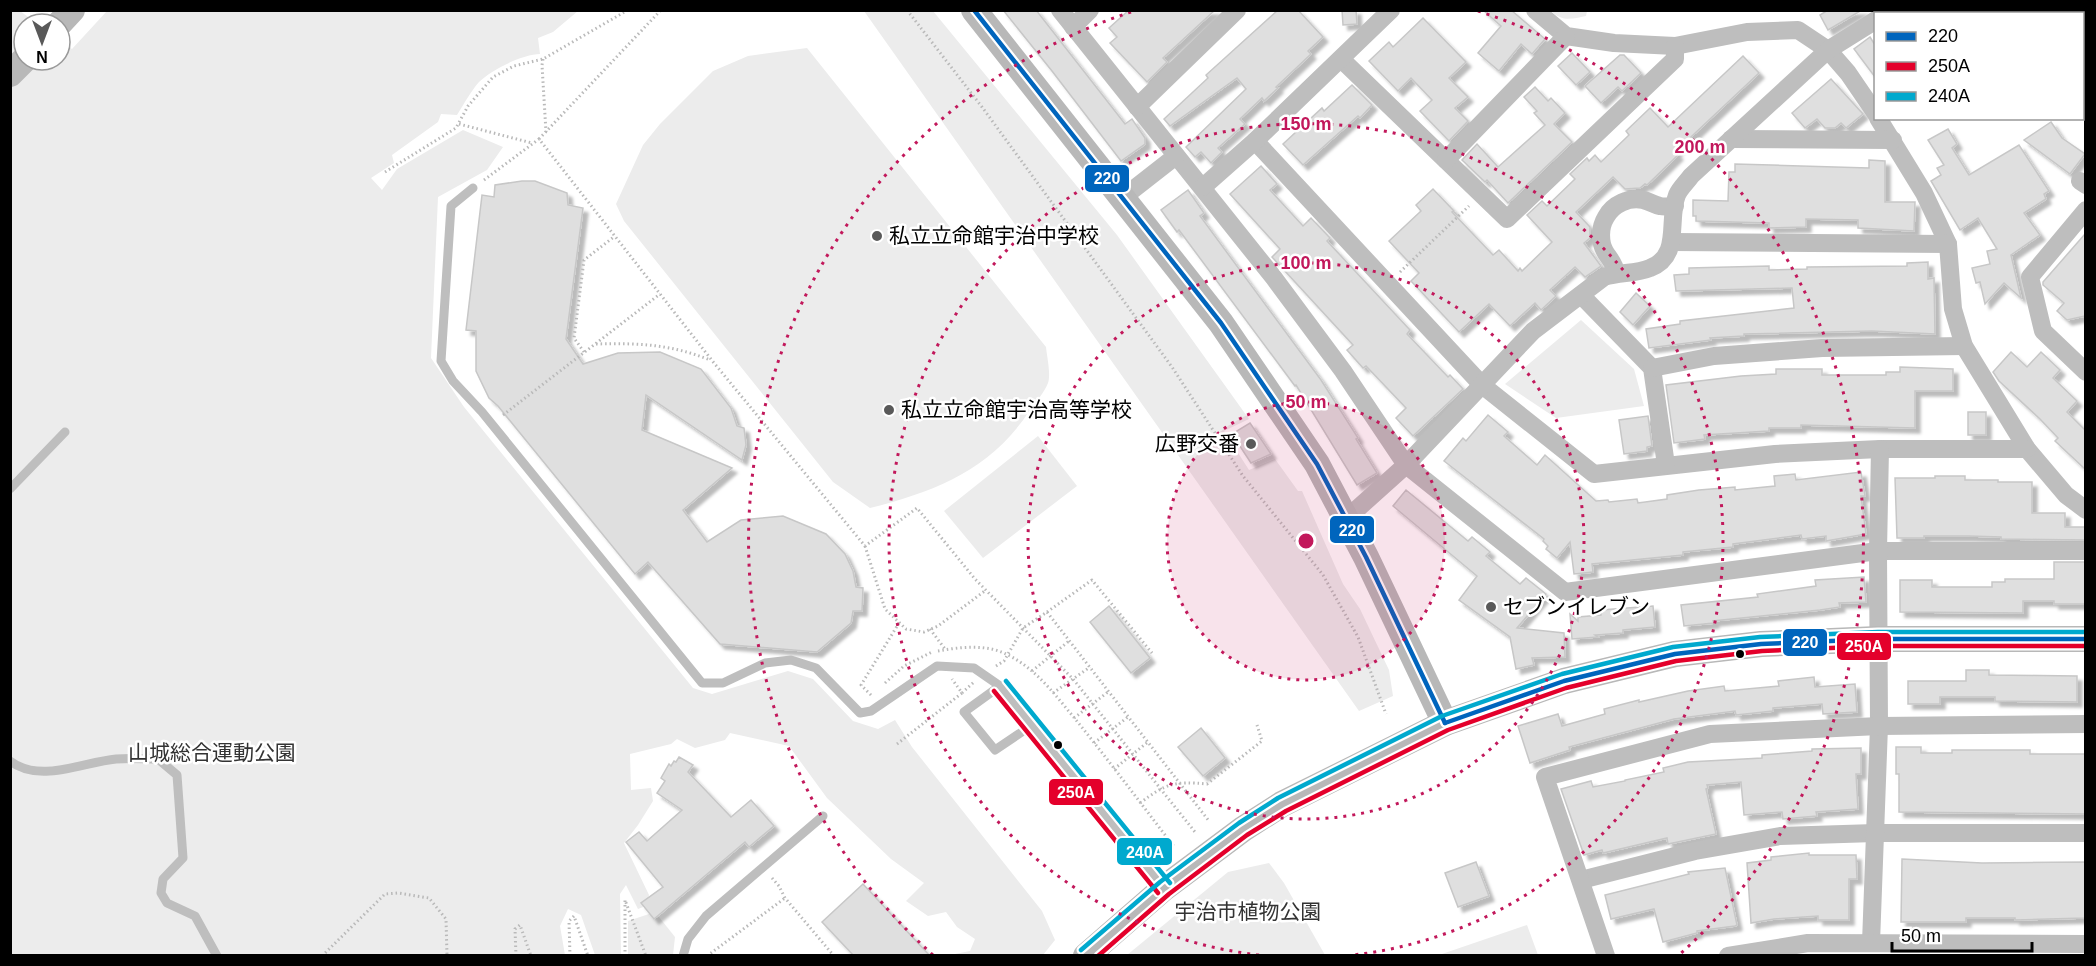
<svg xmlns="http://www.w3.org/2000/svg" width="2096" height="966" viewBox="0 0 2096 966" font-family="Arial,'Noto Sans JP',sans-serif">
<style>
.green{fill:#ececec}
.building{fill:#dfdfdf;stroke:#c7c7c7;stroke-width:1.5;filter:url(#shadow)}
.lines{fill:none;stroke-linecap:round;stroke-linejoin:round}
.path{stroke:#b9b9b9;stroke-width:3;stroke-dasharray:1.5 3;stroke-linecap:butt}
.lane{stroke:#bebebe;stroke-width:9}
.street{stroke:#bebebe;stroke-width:18}
.secondary{stroke:#b8b8b8;stroke-width:26}
.bus-1-casing{stroke:#fff;stroke-width:9}
.bus-2-casing{stroke:#fff;stroke-width:9}
.bus-3-casing{stroke:#fff;stroke-width:9}
.bus-1{stroke:#0065bd;stroke-width:4.5}
.bus-2{stroke:#e4002b;stroke-width:4.5}
.bus-3{stroke:#00a9ce;stroke-width:4.5}
.ring{fill:none;stroke:#c2185b;stroke-width:3;stroke-dasharray:3 6}
.poi-dot{fill:#595959;stroke:#fff;stroke-width:2}
.bus-dot{fill:#000;stroke:#fff;stroke-width:2}
.labels{text-anchor:middle;stroke-width:5;stroke-linejoin:round;paint-order:stroke}
.poi-label{font-size:21px;fill:#000;stroke:#fff;text-anchor:start}
.park-label{font-size:21px;fill:#333;stroke:#fff}
.centre{fill:#c2185b;stroke:#fff;stroke-width:3}
.ring-label{font-size:18px;text-anchor:middle;font-weight:bold;fill:#c2185b;stroke:#fff;stroke-width:5;stroke-linejoin:round;paint-order:stroke}
.line-badge{stroke:#fff;stroke-width:2}
.badge-label{font-size:16px;text-anchor:middle;font-weight:bold;fill:#fff}
</style>
<defs>
<filter id="shadow"><feDropShadow dx="5" dy="5" stdDeviation="1.5" flood-color="#0004"/></filter>
</defs>
<rect width="100%" height="100%" fill="#fff"/>
<g class="green">
<path d="M10 11H20L38 24H24V60H60V40L72 49 107 11H578L553 32 538 38 540 54C523 54 491 70 479 82 471 91 464 104 457 115L441 114 438 122 392 155 394 163 371 178 382 190 397 169 463 130 503 147 487 170 438 197 431 358 464 407 693 688 712 694 788 671 813 679 853 721 878 729 895 720 912 747 1042 911 1055 940 1043 955H950L970 951 975 939 957 927 946 912 928 916 906 901 924 883 891 859 827 798 789 746 730 733 725 740 695 748 677 739 671 744 630 754 631 790 651 788 653 801 638 825 624 843 649 895 646 906 638 909 626 885 620 894 621 955H595L581 915 568 909 560 926 565 955H11Z"/>
<path d="M864 11H933L1117 235 1249 419 1224 431 1249 470 1275 459 1298 491H1302L1343 584 1360 609 1389 670 1393 696 1359 711Z"/>
<path d="M1551 11H1587L1586 16C1572 19 1562 22 1551 11Z"/>
<path d="M807 48 1046 347C1047 357 1051 374 1048 383 1044 393 1036 402 1030 410 991 470 936 491 870 508L833 482 624 221 616 204 643 145 660 124 713 71 748 56Z"/>
<path d="M1581 320 1634 369 1644 406 1556 418 1505 384Z"/>
<path d="M1038 436 1077 486 983 558 944 511Z"/>
<path d="M1269 863 1284 883 1325 955H1127L1228 872Z"/>
<path d="M655 912 675 937 673 955H628V921Z"/>
<path d="M1527 925 1538 955H1439Z"/>
</g>
<g class="building">
<path d="M1003 10H1036L1125 124 1132 119 1145 138V144L1121 161 1052 71Z"/>
<path d="M1129 10H1215L1163 58 1167 62 1147 82 1110 43 1117 37 1109 28Z"/>
<path d="M1278 10H1298L1323 37 1308 51 1311 54 1276 87 1278 88 1264 101 1262 98 1240 119 1245 124 1218 148 1222 152 1211 163 1201 152 1195 157 1186 147 1246 89 1237 78 1170 126 1164 119 1208 78 1206 75Z"/>
<path d="M1342 10H1356L1357 24 1343 25Z"/>
<path d="M1483 10H1511L1545 39 1532 54 1521 44 1499 71 1478 53 1501 26Z"/>
<path d="M1828 10H1862L1828 30 1820 15Z"/>
<path d="M1423 18 1466 62 1449 78 1468 97 1455 108 1468 121 1449 141 1420 111 1432 100 1411 78 1398 91 1369 61 1389 42 1393 47Z"/>
<path d="M1870 37 1875 45V77L1854 49Z"/>
<path d="M1572 53 1590 72 1576 85 1558 66Z"/>
<path d="M1620 55H1624L1641 73 1622 91 1618 87 1601 103 1585 86Z"/>
<path d="M1743 56 1759 73 1675 152 1678 155 1647 185 1645 184 1640 188 1625 189 1613 177 1576 212 1590 227V238L1584 243 1601 266 1585 277 1575 267 1550 290 1556 296 1541 310 1535 303 1510 326 1489 304 1459 332 1411 281 1419 273 1389 241 1421 211 1416 205 1433 189 1454 211 1452 212 1493 255 1499 250 1518 271 1520 268 1522 271 1552 242 1527 215 1542 201 1547 206 1575 179 1570 174 1587 158 1589 161 1595 155 1601 162 1629 135 1626 131 1650 108 1668 127Z"/>
<path d="M1831 79 1863 114 1846 128 1841 123 1835 128H1825L1817 119 1805 128 1792 113Z"/>
<path d="M1352 85 1372 105 1360 118 1358 116 1303 165 1283 144 1322 108 1324 111Z"/>
<path d="M1535 87 1548 101 1551 98 1565 113 1554 124 1572 142 1508 203 1487 180 1485 182 1462 160 1477 144 1498 167 1545 125 1534 113 1537 111 1524 97Z"/>
<path d="M2051 122 2062 138 2085 154 2070 174 2024 140Z"/>
<path d="M1948 129 1957 144 1952 148 1969 175 2019 145 2049 191 2044 194 2046 199 2024 213 2040 235 2011 255 2021 298 2004 283 1985 304 1980 282 1976 283 1972 268 1990 264 1987 251 1997 249 1978 218 1960 230 1931 181 1941 175 1937 168 1944 165 1928 140Z"/>
<path d="M1869 160 1885 161V202H1915L1914 231 1858 228V220L1806 219V227L1769 228V223L1696 221V216H1693V200L1728 201 1729 172H1735V164L1869 168Z"/>
<path d="M1261 166 1277 184 1270 190 1303 226 1311 218 1330 238 1327 241 1410 330 1407 334 1448 377 1450 375 1463 389 1413 436 1396 418 1406 408 1366 366 1363 368 1347 350 1353 345 1272 257 1280 249 1230 194Z"/>
<path d="M522 181H535L567 193 568 205 583 208 566 339 583 364 618 353 660 352 701 369 731 408 737 426 744 428 746 445 742 460 646 395 642 430 732 468 683 510 707 542 741 520 783 516 826 534 845 554 853 571 856 587 863 588 862 611H853L851 623 817 652 720 644 648 562 635 574 498 406 489 398 476 371V331L466 330 482 195 494 197 495 185Z"/>
<path d="M1188 190 1204 213 1200 216 1321 380 1358 438 1356 439 1377 473 1357 485 1296 385 1295 386 1179 230 1177 232 1161 210Z"/>
<path d="M2085 234V316L2067 320 2057 311 2064 303 2043 285V282Z"/>
<path d="M1928 262V279L1934 278 1935 334 1872 331 1744 334V336L1710 338 1711 340 1649 348 1646 329 1680 324V321L1794 308 1792 288 1676 291 1674 275 1689 274V268L1769 266V270L1807 269V267L1907 266V263Z"/>
<path d="M1636 293 1650 306 1633 325 1620 312Z"/>
<path d="M2011 352 2027 367 2041 352 2060 370 2053 378 2077 401 2067 412 2085 430V469L2055 441 2058 438 2040 419 1999 381 1993 372Z"/>
<path d="M1900 367 1953 369V391H1915V428L1801 425V428H1769V431L1704 435 1705 439 1674 443 1666 385 1741 376 1776 374V369H1822V375H1886V372H1900Z"/>
<rect x="1968" y="412" width="18" height="23"/>
<path d="M1488 415 1508 432 1504 436 1537 465 1545 455 1596 501 1608 500 1609 502 1637 499 1638 503 1667 499V495L1699 490 1735 487V490L1775 486 1774 476 1795 474 1796 480 1861 472 1865 496H1861L1866 534 1826 541V536L1802 539 1801 535 1733 544V547L1683 552V555L1592 564 1593 572 1574 574 1570 542 1557 558 1546 549 1548 546 1543 541 1544 539 1444 461 1463 438 1466 441Z"/>
<path d="M1648 416 1652 446 1647 447V451L1624 454 1619 420Z"/>
<path d="M1250 423 1271 454 1251 463 1232 434Z"/>
<path d="M1935 476H1965V480H1998V482H2032V513H2065V527H2085V540L2001 539V537L1969 536H1924V538H1897L1895 478H1935Z"/>
<path d="M1406 490 1468 541 1472 537 1490 552 1486 556 1520 584 1526 578 1546 594 1517 628 1564 633 1565 657 1532 658 1534 665 1516 669 1510 637 1459 600 1477 576 1393 506Z"/>
<path d="M2054 562H2085V604H2054V601H2023V613L1900 612V580H1932V587H1992V582H2005V579H2054Z"/>
<path d="M1864 577 1866 602 1839 603 1840 607 1820 610 1713 621 1714 623 1684 626 1681 605 1758 597 1757 594 1816 586 1815 580Z"/>
<path d="M1109 606 1150 658 1131 673 1090 622Z"/>
<path d="M1653 606 1655 627 1623 630V633L1595 635 1598 637 1572 639 1570 614 1578 621V617L1601 615V610Z"/>
<path d="M1966 670H1989V675L2077 676V702L1995 701V697H1940V704H1908V681H1966Z"/>
<path d="M1814 677 1815 687 1855 684 1857 712 1823 714 1822 704 1773 708V711L1736 715 1735 711 1674 719 1569 747 1570 750 1530 763 1518 726 1558 714 1562 726 1605 714 1604 709 1639 700V702L1688 691 1724 686 1725 691 1779 686 1778 681Z"/>
<path d="M1201 728 1225 758 1203 776 1178 747Z"/>
<path d="M1896 747H1921V753H1952V750H2030V754H2085V814L1899 812V774H1896Z"/>
<path d="M1861 748V774H1856L1858 809 1816 812 1817 816 1783 819 1782 812 1744 815 1741 782 1707 785 1708 788 1706 789 1716 834 1668 844 1667 838 1603 853 1602 850 1584 855 1561 789 1591 781 1593 787 1625 781V780L1664 772 1663 768 1688 762 1762 758V755L1812 751V749Z"/>
<path d="M679 757 693 765 688 772 731 817 751 800 774 826 749 847 745 842 654 919 641 903 663 887 626 842 639 832 647 841 682 810 657 793 665 781 661 778 669 764 671 766 674 761 676 762Z"/>
<path d="M1809 853V855H1856L1857 879H1849V920H1818V916L1774 919 1751 923 1747 863 1771 860V857Z"/>
<path d="M1902 859 1982 863 2085 862V918L2015 920V918H1966V922H1901Z"/>
<path d="M1476 862 1489 896 1458 907 1445 873Z"/>
<path d="M1725 868 1737 925 1735 926 1697 931V933L1663 942 1654 909 1611 919 1605 895 1689 874 1688 872Z"/>
<path d="M863 884 930 956H854L822 922Z"/>
</g>
<g class="lines">
<g class="path">
<path d="M907 10 982 107 1172 367 1243 476 1323 575 1358 637 1386 714"/>
<path d="M543 59 542 65 546 132"/>
<path d="M459 124 532 143"/>
<path d="M539 139 661 10"/>
<path d="M385 172 456 128 468 106 493 77 514 66 543 59 628 10"/>
<path d="M484 180 539 139 714 363 865 546 917 508 975 579 1073 679 1195 832"/>
<path d="M1400 272 1469 206"/>
<path d="M596 344C639 343 670 344 710 360"/>
<path d="M584 352 574 338 584 260 615 236"/>
<path d="M503 415 660 294"/>
<path d="M865 546 885 609 906 629 924 632 938 626 986 590"/>
<path d="M1047 612 1092 580 1152 653"/>
<path d="M930 629 945 649"/>
<path d="M938 651C960 647 986 644 1006 654 1036 668 1056 696 1076 720 1110 762 1142 805 1175 848"/>
<path d="M996 666 1004 661 1023 628 1047 612 1209 821"/>
<path d="M1032 671 1069 641"/>
<path d="M885 683 904 666 932 652"/>
<path d="M962 693 974 682"/>
<path d="M1053 693 1090 667"/>
<path d="M871 695 861 685 899 623"/>
<path d="M1074 718 1108 692"/>
<path d="M1094 743 1128 717"/>
<path d="M897 744 962 693 952 679"/>
<path d="M1114 769 1148 742"/>
<path d="M1140 803C1167 783 1174 781 1207 784L1262 741 1257 725"/>
<path d="M772 878 779 886 785 898 834 956"/>
<path d="M322 956 385 894 398 893 429 898 446 919 447 956"/>
<path d="M516 956 515 929 520 925 531 956"/>
<path d="M570 956 569 921 574 916 588 956"/>
<path d="M625 956V900L646 956"/>
<path d="M707 956 785 898"/>
</g>
<g class="lane">
<path d="M473 188 451 206 441 361 453 381 482 412 702 683H723L765 663 791 660 816 668 860 713 871 711 937 666 974 668 1000 686 1163 886"/>
<path d="M10 489 65 432"/>
<path d="M1000 686 964 712 995 750 1032 725"/>
<path d="M10 761C40 784 83 762 116 759 130 758 144 759 158 759L177 775 183 858 163 879 161 893 167 903 195 916 217 956"/>
<path d="M683 956 688 939 706 916 823 816"/>
</g>
<g class="street">
<path d="M1060 10 1274 278 1343 371 1406 465 1565 592 1878 551H2086"/>
<path d="M1535 10 1566 36 1614 43 1675 46 1747 32 1798 30 1828 50 1848 73 1876 114"/>
<path d="M1891 10V11"/>
<path d="M2020 10 2024 14"/>
<path d="M1073 27 1090 10"/>
<path d="M2082 55 2086 58"/>
<path d="M1341 59 1507 219 1675 59V46"/>
<path d="M1137 107 1237 10"/>
<path d="M1878 118 1924 193 1948 244 1953 309 1964 346 2027 449 2066 495 2086 510"/>
<path d="M1731 139 1893 140"/>
<path d="M1255 141 1482 385 1594 474 1775 454 1880 449H2027"/>
<path d="M1446 160 1566 36"/>
<path d="M2080 181 2086 185"/>
<path d="M1203 187 1255 141 1391 10"/>
<path d="M1121 199 1176 156"/>
<path d="M2086 210 2030 277 2043 331 2086 372"/>
<path d="M1672 242 1948 244"/>
<path d="M1616 273C1614 259 1605 257 1602 244 1600 234 1601 225 1606 217 1613 204 1629 197 1643 200 1649 201 1654 205 1660 206 1665 207 1670 206 1675 206"/>
<path d="M1581 295 1652 368 1666 465"/>
<path d="M1652 368 1714 356 1822 348 1964 346"/>
<path d="M1346 519 1406 465 1533 331 1604 277C1619 272 1636 274 1650 268 1682 256 1667 220 1677 195 1680 188 1687 182 1691 176L1828 50 1876 20"/>
<path d="M1581 880 1695 851 1780 836 1875 833H2086"/>
<path d="M1871 943 1879 726 1878 551 1880 449"/>
<path d="M1606 956 1545 777 1710 734 1879 726 2086 724"/>
<path d="M1728 956 1808 943 2086 944"/>
</g>
<g class="secondary">
<path d="M974 10 1221 323 1317 464 1366 557 1445 723"/>
<path d="M59 24 72 10"/>
<path d="M10 74 24 60"/>
<path d="M1086 956 1164 888 1243 829 1282 804 1445 723 1564 681 1675 654 1761 644 1878 639H2086"/>
</g>
<defs>
<g id="bus-1">
<path d="M974 10 1221 323 1317 464 1366 557 1445 723"/>
<path d="M1445 723 1564 681 1675 654 1761 644 1878 639H2086"/>
</g>
<g id="bus-2">
<path d="M994 691 1158 893"/>
<path d="M1098 956 1169 894 1247 835 1286 811 1448 730 1566 688 1676 661 1762 651 1878 646H2086"/>
</g>
<g id="bus-3">
<path d="M1006 681 1170 883"/>
<path d="M1081 950 1160 882 1239 823 1278 798 1442 716 1562 674 1673 647 1760 637 1878 632H2086"/>
</g>
</defs>
<use href="#bus-1" class="bus-1-casing"/>
<use href="#bus-2" class="bus-2-casing"/>
<use href="#bus-3" class="bus-3-casing"/>
<use href="#bus-1" class="bus-1"/>
<use href="#bus-2" class="bus-2"/>
<use href="#bus-3" class="bus-3"/>
</g>
<circle cx="1306" cy="541" r="139" fill="#c2185b" fill-opacity=".12"/>
<g class="ring">
<circle cx="1306" cy="541" r="139"/>
<circle cx="1306" cy="541" r="278"/>
<path d="M1259 955A417 417 0 1 1 1353 955"/>
<path d="M933 955A557 557 0 0 1 1134 11M1478 11A557 557 0 0 1 1679 955"/>
</g>
<g class="poi-dot">
<circle cx="877" cy="236" r="6"/>
<circle cx="889" cy="410" r="6"/>
<circle cx="1251" cy="444" r="6"/>
<circle cx="1491" cy="607" r="6"/>
</g>
<g class="bus-dot">
<circle cx="1740" cy="654" r="5"/>
<circle cx="1058" cy="745" r="5"/>
</g>
<g class="labels">
<g class="poi-label">
<text x="889" y="243">私立立命館宇治中学校</text>
<text x="901" y="417">私立立命館宇治高等学校</text>
<text x="1239" y="451" text-anchor="end">広野交番</text>
<text x="1503" y="614">セブンイレブン</text>
</g>
<g class="park-label">
<text x="212" y="760">山城総合運動公園</text>
<text x="1248" y="919">宇治市植物公園</text>
</g>
</g>
<circle cx="1306" cy="541" r="9" class="centre"/>
<g class="ring-label">
<text x="1306" y="130">150 m</text>
<text x="1700" y="153">200 m</text>
<text x="1306" y="269">100 m</text>
<text x="1306" y="408">50 m</text>
</g>
<g class="line-badge">
<rect x="1084" y="164" width="46" height="29" rx="6" fill="#0065bd"/>
<rect x="1329" y="515" width="46" height="29" rx="6" fill="#0065bd"/>
<rect x="1782" y="628" width="46" height="29" rx="6" fill="#0065bd"/>
<rect x="1836" y="632" width="56" height="29" rx="6" fill="#e4002b"/>
<rect x="1048" y="778" width="56" height="28" rx="6" fill="#e4002b"/>
<rect x="1116" y="837" width="57" height="29" rx="6" fill="#00a9ce"/>
</g>
<g class="badge-label">
<text x="1107" y="184">220</text>
<text x="1352" y="536">220</text>
<text x="1805" y="648">220</text>
<text x="1864" y="652">250A</text>
<text x="1076" y="798">250A</text>
<text x="1145" y="858">240A</text>
</g>
<rect width="2096" height="966" fill="none" stroke="#000000" stroke-width="24"/>
<rect x="1874" y="12" width="210" height="108" fill="#ffffff" stroke="#999999" stroke-width="1.5"/>
<rect x="1886" y="32" width="30" height="9" fill="#0065bd" stroke="#999999" stroke-width="1.5"/>
<text x="1928" y="42" font-size="18" fill="#000000">220</text>
<rect x="1886" y="62" width="30" height="9" fill="#e4002b" stroke="#999999" stroke-width="1.5"/>
<text x="1928" y="72" font-size="18" fill="#000000">250A</text>
<rect x="1886" y="92" width="30" height="9" fill="#00a9ce" stroke="#999999" stroke-width="1.5"/>
<text x="1928" y="102" font-size="18" fill="#000000">240A</text>
<g transform="translate(42 42) rotate(180)"><circle r="28" fill="#ffffff" stroke="#999999" stroke-width="1.5"/>
<path d="M0-4.5L10 22L0 15L-10 22Z" fill="#595959"/>
<text y="-9" font-size="16" font-weight="bold" text-anchor="middle" fill="#000000">N</text>
</g>
<path d="M1892 942v9h140v-9" fill="none" stroke="#000000" stroke-width="3"/>
<text x="1901" y="942" font-size="18" fill="#000000" stroke="#ffffff" stroke-width="4.5" paint-order="stroke">50 m</text>
</svg>
